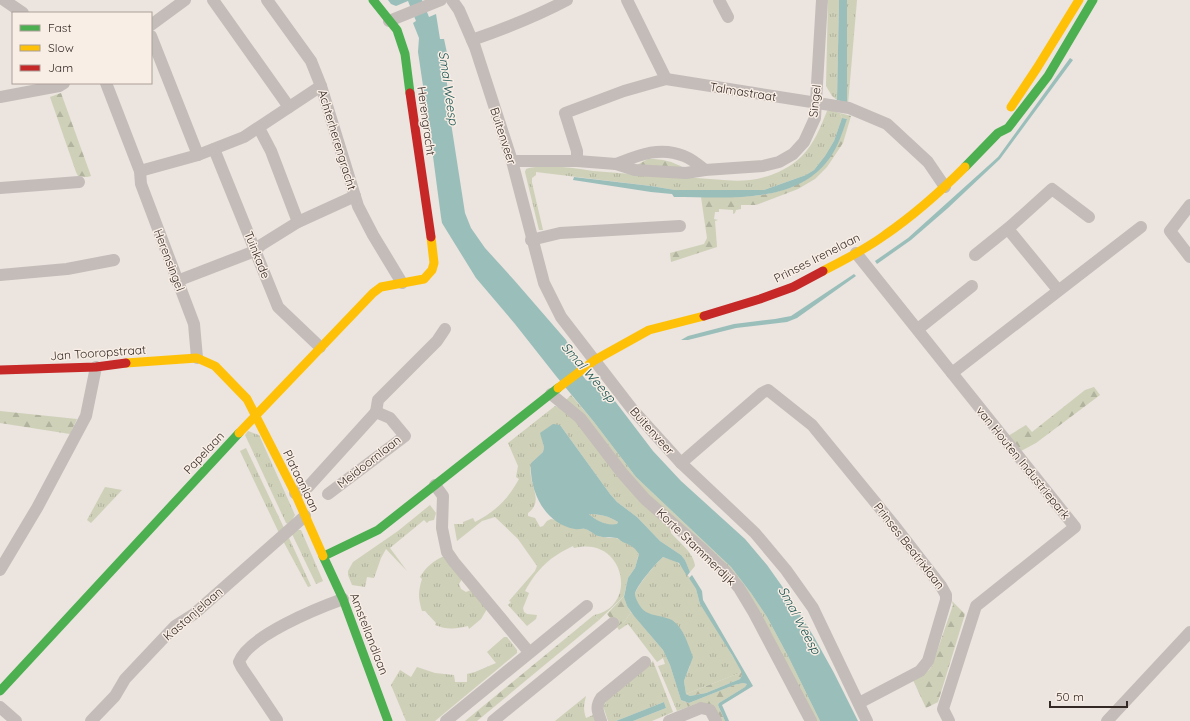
<svg xmlns="http://www.w3.org/2000/svg" width="1190" height="721" viewBox="0 0 1190 721" font-family="Quicksand,sans-serif">
<style>
.grass{fill:url(#grass-tufts)}
.forest{fill:url(#forest-firs)}
.water{fill:#9abeba;fill-rule:evenodd}
.lines{fill:none;stroke-linecap:round;stroke-linejoin:round}
.street{stroke:#c4bcb8;stroke-width:12}
.fast{stroke:#4caf50;stroke-width:9}
.slow{stroke:#ffc107;stroke-width:9}
.jam{stroke:#c62828;stroke-width:9}
.labels{text-anchor:middle;stroke-width:3;stroke-linejoin:round;paint-order:stroke}
.street-label{font-size:12px;fill:#352926;stroke:#f9eee5}
.water-label{font-size:13px;font-style:italic;fill:#1c5653;stroke:#f9eee5}
</style>
<defs>
<pattern id="grass-tufts" width="24" height="20" patternUnits="userSpaceOnUse"><rect width="24" height="20" fill="#ced0b8"/><path d="M3 7l-1-3M5 7V3M7 7l1-3M15 17l-1-3M17 17v-4M19 17l1-3" fill="none" stroke="#b2b39e"/></pattern>
<pattern id="forest-firs" width="22" height="20" patternUnits="userSpaceOnUse"><rect width="22" height="20" fill="#ced0b8"/><path d="M5 1l3.5 6h-7zM16 11l3.5 6h-7z" fill="#b2b39e"/></pattern>
</defs>
<rect width="100%" height="100%" fill="#ebe4df"/>
<g class="grass">
<path d="M828 0H839L837 100 832 96 826 86Z"/>
<path d="M847 0H857L848 104 847 103Z"/>
<path d="M830 110 840 113 842 118 834 141 825 156 814 170 806 175 764 190H675L651 186 536 172V175L532 178V183L543 230H539L525 172 526 169 529 168C549 164 572 168 593 171 627 174 661 176 696 178 714 179 732 182 750 180 769 178 789 169 802 156 814 144 821 126 827 111Z"/>
<path d="M571 395 594 422 636 477 731 567 751 593 767 617 788 656 820 721H814L751 602 650 499 565 401Z"/>
<path d="M555 406 563 409 567 412 670 524 671 533C679 542 694 553 695 566L690 572 685 560 681 555 660 541 637 517 617 502 610 494 560 425 541 433 544 447 543 452 531 463C531 468 530 472 531 477 533 490 542 503 528 513V516L535 518 540 527 543 526 547 521 551 519 556 520 576 529H586L598 536 609 538H616L634 546 639 553 635 568 628 578 624 596 599 620 594 615C639 607 625 535 574 548L573 546C551 556 537 569 525 591L529 593 523 608 524 612 527 614 537 615 536 619 527 626 508 605 511 602 509 601 535 571 537 566 518 539 495 517 482 521 457 541 454 524H463V522L473 518 475 522C495 512 508 499 519 479L516 477 518 466 508 443Z"/>
<path d="M248 431 259 435 295 515 291 522 288 524 286 523 245 435Z"/>
<path d="M246 448 284 528 279 533 240 451Z"/>
<path d="M105 487 122 490 91 523 87 520Z"/>
<path d="M430 505 436 513 434 520 429 521 427 523 424 520 390 548 407 571 386 549 381 558 374 578 367 577 365 587 352 585 348 575V571L353 562 398 531Z"/>
<path d="M589 514C599 514 609 516 618 522L617 525C606 526 597 521 589 514Z"/>
<path d="M294 530H301L323 581 316 584 292 534Z"/>
<path d="M289 538 311 586 308 587 282 539Z"/>
<path d="M444 556 462 579 459 584 461 589 466 592 471 590 487 609 481 619 469 629 468 626C456 629 447 630 435 625L436 623 425 611H422C418 598 418 592 422 579L420 577C426 567 433 561 444 556Z"/>
<path d="M663 557 676 561 684 569 696 589 700 604 714 625 742 672 686 694 684 681 690 666 644 611C641 607 635 601 635 595 635 588 657 562 663 557Z"/>
<path d="M631 612 663 650 670 665 681 700 686 702 688 707 677 711 658 666 665 664 663 658 657 662 628 624 619 630 617 627 625 621Z"/>
<path d="M504 637H507L517 650V653L435 721H406L391 685 400 670 411 677 417 667 435 673 454 675 455 682H467V674L475 672 496 663 487 652Z"/>
<path d="M653 661 673 712 652 721H633L666 708 664 702 616 721H608L603 706 606 703 604 701Z"/>
<path d="M586 696C584 704 583 710 586 718L593 715 595 721H555Z"/>
</g>
<g class="forest">
<path d="M61 93 91 176 87 177 78 176 76 172 50 97Z"/>
<path d="M840 113 851 116 843 143 827 167 815 179 798 189 756 205H741V209L736 210 735 213 733 214V210L719 209V212H715L714 219 718 220 715 221 717 247 671 262 670 253 704 244 707 238 701 197C742 197 777 200 812 175 818 170 824 166 828 160 837 147 842 133 847 119L842 118Z"/>
<path d="M648 159C664 159 671 161 684 168L635 166Z"/>
<path d="M1094 387 1100 395 1036 443 1021 451 1008 436 1026 425 1032 432 1085 390Z"/>
<path d="M0 411 77 419 70 434 0 423Z"/>
<path d="M624 596 627 606 631 612 625 621 617 627 607 614Z"/>
<path d="M952 601 965 614 938 702 926 708 913 680 929 670 932 666 953 605Z"/>
<path d="M594 615 599 620 477 721H465Z"/>
<path d="M742 672V675L740 679 706 693 690 696 686 694Z"/>
<path d="M743 683 747 684 745 687 719 703 718 705 725 721H720L698 703 688 707 686 702 689 703 734 685Z"/>
</g>
<g class="water">
<path d="M388 0H422L429 17 436 14 440 39H444L447 53 444 54 451 123 465 213 471 228 485 248 514 280 566 340 575 359 572 361 586 380 588 381 591 379 605 388 653 451 681 481 745 539 767 565 784 589 814 637 834 673 858 721H820L788 656 767 617 751 593 731 567 636 477 594 422 556 376 515 324 476 278 442 223 441 217 429 126 418 52 419 38 413 23 416 21 408 1 396 6 391 4Z"/>
<path d="M839 0H847V103L837 100Z"/>
<path d="M1070 58 1073 60 1000 159 948 208 911 240 877 264 875 261 908 238 998 157Z"/>
<path d="M842 118 847 119C842 134 837 150 826 163 791 205 724 197 674 197L672 194 651 192 573 180 574 177 651 186 675 190H764L806 175 814 170 825 156 834 141Z"/>
<path d="M854 274 856 276 797 318 787 322 736 328 688 340H681L688 336 734 324 775 319 791 316Z"/>
<path d="M553 424 560 425 610 494 617 502 637 517 660 541 681 555 685 560 690 572 687 576 679 563 663 557C657 562 636 586 635 594 635 599 641 609 646 612 653 616 664 616 672 620 684 628 688 645 693 657L684 681 686 694 690 696 706 693 740 679 742 675 741 671 732 655 700 604 696 589 689 578 692 575 702 591 703 600 753 686 722 705 729 721H725L718 705 719 703 745 687 747 684 743 683 734 685 689 703 681 700 670 665 663 650 634 616 627 606 624 597 628 578 635 568 639 554C634 547 632 546 625 543 622 542 619 539 617 538 611 537 604 538 598 536 594 535 590 530 585 529 582 528 578 530 575 529 545 524 529 491 531 463L543 452 544 447 540 433ZM589 514C599 514 609 516 618 522L617 524C607 526 597 521 589 514Z"/>
<path d="M664 702 666 708 633 721H616Z"/>
</g>
<g class="lines">
<g class="street">
<path d="M4 0 23 13"/>
<path d="M213 0 289 107"/>
<path d="M267 0 311 61 321 86 358 206 373 235 402 283"/>
<path d="M452 0 459 10 475 47 512 161 544 283 561 317 632 409 681 463 755 533 786 570 813 608 867 721"/>
<path d="M627 0 666 79"/>
<path d="M719 0 728 17"/>
<path d="M389 21 441 0"/>
<path d="M151 25 185 0"/>
<path d="M151 36 198 155"/>
<path d="M472 40C504 29 537 16 567 0"/>
<path d="M106 83 140 171 141 184 194 324 197 358"/>
<path d="M0 97 59 86 64 83"/>
<path d="M259 128 271 151 298 222"/>
<path d="M214 149 278 307 320 347"/>
<path d="M512 161H577L616 164 635 170 686 173 705 170 763 166 779 162 793 154 804 142 815 118 822 0"/>
<path d="M577 161V151L565 113 624 91 666 79 849 108 887 124 928 162 945 187"/>
<path d="M616 164C639 155 660 146 684 156 692 159 699 165 705 170"/>
<path d="M140 171 198 155 244 137 321 86"/>
<path d="M0 188 79 182"/>
<path d="M1190 205 1170 231 1190 257"/>
<path d="M1008 229 1058 290"/>
<path d="M531 240 560 233 680 226"/>
<path d="M856 253 1075 527 976 606 943 709 949 721"/>
<path d="M975 255 1011 226 1052 189 1089 217"/>
<path d="M0 275 67 269 114 260"/>
<path d="M177 281 255 251 261 245 298 222 355 196"/>
<path d="M918 329 972 286"/>
<path d="M952 373 1141 227"/>
<path d="M551 394 580 418 622 473 645 499 702 549 725 571 739 588 754 613 811 721"/>
<path d="M376 412 378 400 437 341 445 329"/>
<path d="M681 463 762 393 768 390 812 425 893 524 941 586 946 595V600L928 661 920 671 859 703"/>
<path d="M435 485 443 496 442 528 447 552 454 562 529 652"/>
<path d="M295 493 308 487 376 412"/>
<path d="M328 494 405 436 390 418 376 412"/>
<path d="M0 570 37 508 86 416 96 367"/>
<path d="M0 707 16 721"/>
<path d="M277 720 242 668 239 662C248 636 318 608 343 599"/>
<path d="M91 721 115 696 125 679 175 626 194 614 305 516"/>
<path d="M446 721 587 606"/>
<path d="M493 721 613 623"/>
<path d="M601 721C598 712 595 707 601 698L645 662"/>
<path d="M669 721 701 708 710 710 716 721"/>
<path d="M1107 721 1190 632"/>
</g>
<g class="fast">
<path d="M373 0 397 30 405 54 410 93"/>
<path d="M965 167 998 133 1008 128 1048 76 1093 0"/>
<path d="M323 556 343 599 388 721"/>
<path d="M324 556 378 530 558 388"/>
<path d="M0 691 239 433"/>
</g>
<g class="slow">
<path d="M1011 107 1037 68 1079 0"/>
<path d="M823 271C844 260 866 249 885 235 914 215 940 192 965 167"/>
<path d="M126 363 197 358 215 366 247 399 295 493 323 556"/>
<path d="M558 388 595 360 649 330 704 316"/>
<path d="M239 433 373 293 381 287 424 279 432 270 434 263 431 237"/>
</g>
<g class="jam">
<path d="M410 93 431 237"/>
<path d="M704 316 760 299 793 287 823 271"/>
<path d="M0 370 96 367 126 363"/>
</g>
</g>
<g class="labels">
<g class="street-label">
<text transform="translate(743 92) rotate(9)" y="4">Talmastraat</text>
<text transform="translate(815 101) rotate(-84)" y="4">Singel</text>
<text transform="translate(426 121) rotate(82)" y="4">Herengracht</text>
<text transform="translate(503 136) rotate(72)" y="4">Buitenveer</text>
<text transform="translate(337 140) rotate(73)" y="4">Achterherengracht</text>
<text transform="translate(257 255) rotate(68)" y="4">Tuinkade</text>
<text transform="translate(817 258) rotate(-27)" y="4">Prinses Irenelaan</text>
<text transform="translate(169 260) rotate(69)" y="4">Herensingel</text>
<text transform="translate(98 353) rotate(-4)" y="4">Jan Tooropstraat</text>
<text transform="translate(652 431) rotate(48)" y="4">Buitenveer</text>
<text transform="translate(204 453) rotate(-47)" y="4">Papelaan</text>
<text transform="translate(369 462) rotate(-38)" y="4">Meidoornlaan</text>
<text transform="translate(1023 463) rotate(51)" y="4">van Houten Industriepark</text>
<text transform="translate(301 481) rotate(64)" y="4">Plataanlaan</text>
<text transform="translate(909 546) rotate(52)" y="4">Prinses Beatrixlaan</text>
<text transform="translate(696 547) rotate(44)" y="4">Korte Stammerdijk</text>
<text transform="translate(193 614) rotate(-41)" y="4">Kastanjelaan</text>
<text transform="translate(369 634) rotate(69)" y="4">Amstellandlaan</text>
</g>
<g class="water-label">
<text transform="translate(449 88) rotate(82)" y="5">Smal Weesp</text>
<text transform="translate(589 372) rotate(49)" y="5">Smal Weesp</text>
<text transform="translate(800 620) rotate(62)" y="5">Smal Weesp</text>
</g>
</g>
<rect x="12" y="12" width="140" height="72" fill="#f9eee5" stroke="#ab9f99"/>
<rect x="20" y="25" width="20" height="6" fill="#4caf50" stroke="#ab9f99"/>
<text x="48" y="32" font-size="12" fill="#352926">Fast</text>
<rect x="20" y="45" width="20" height="6" fill="#ffc107" stroke="#ab9f99"/>
<text x="48" y="52" font-size="12" fill="#352926">Slow</text>
<rect x="20" y="65" width="20" height="6" fill="#c62828" stroke="#ab9f99"/>
<text x="48" y="72" font-size="12" fill="#352926">Jam</text>
<path d="M1050 701v6h77v-6" fill="none" stroke="#352926" stroke-width="2"/>
<text x="1056" y="701" font-size="12" fill="#352926" stroke="#f9eee5" stroke-width="3" paint-order="stroke">50 m</text>
</svg>
